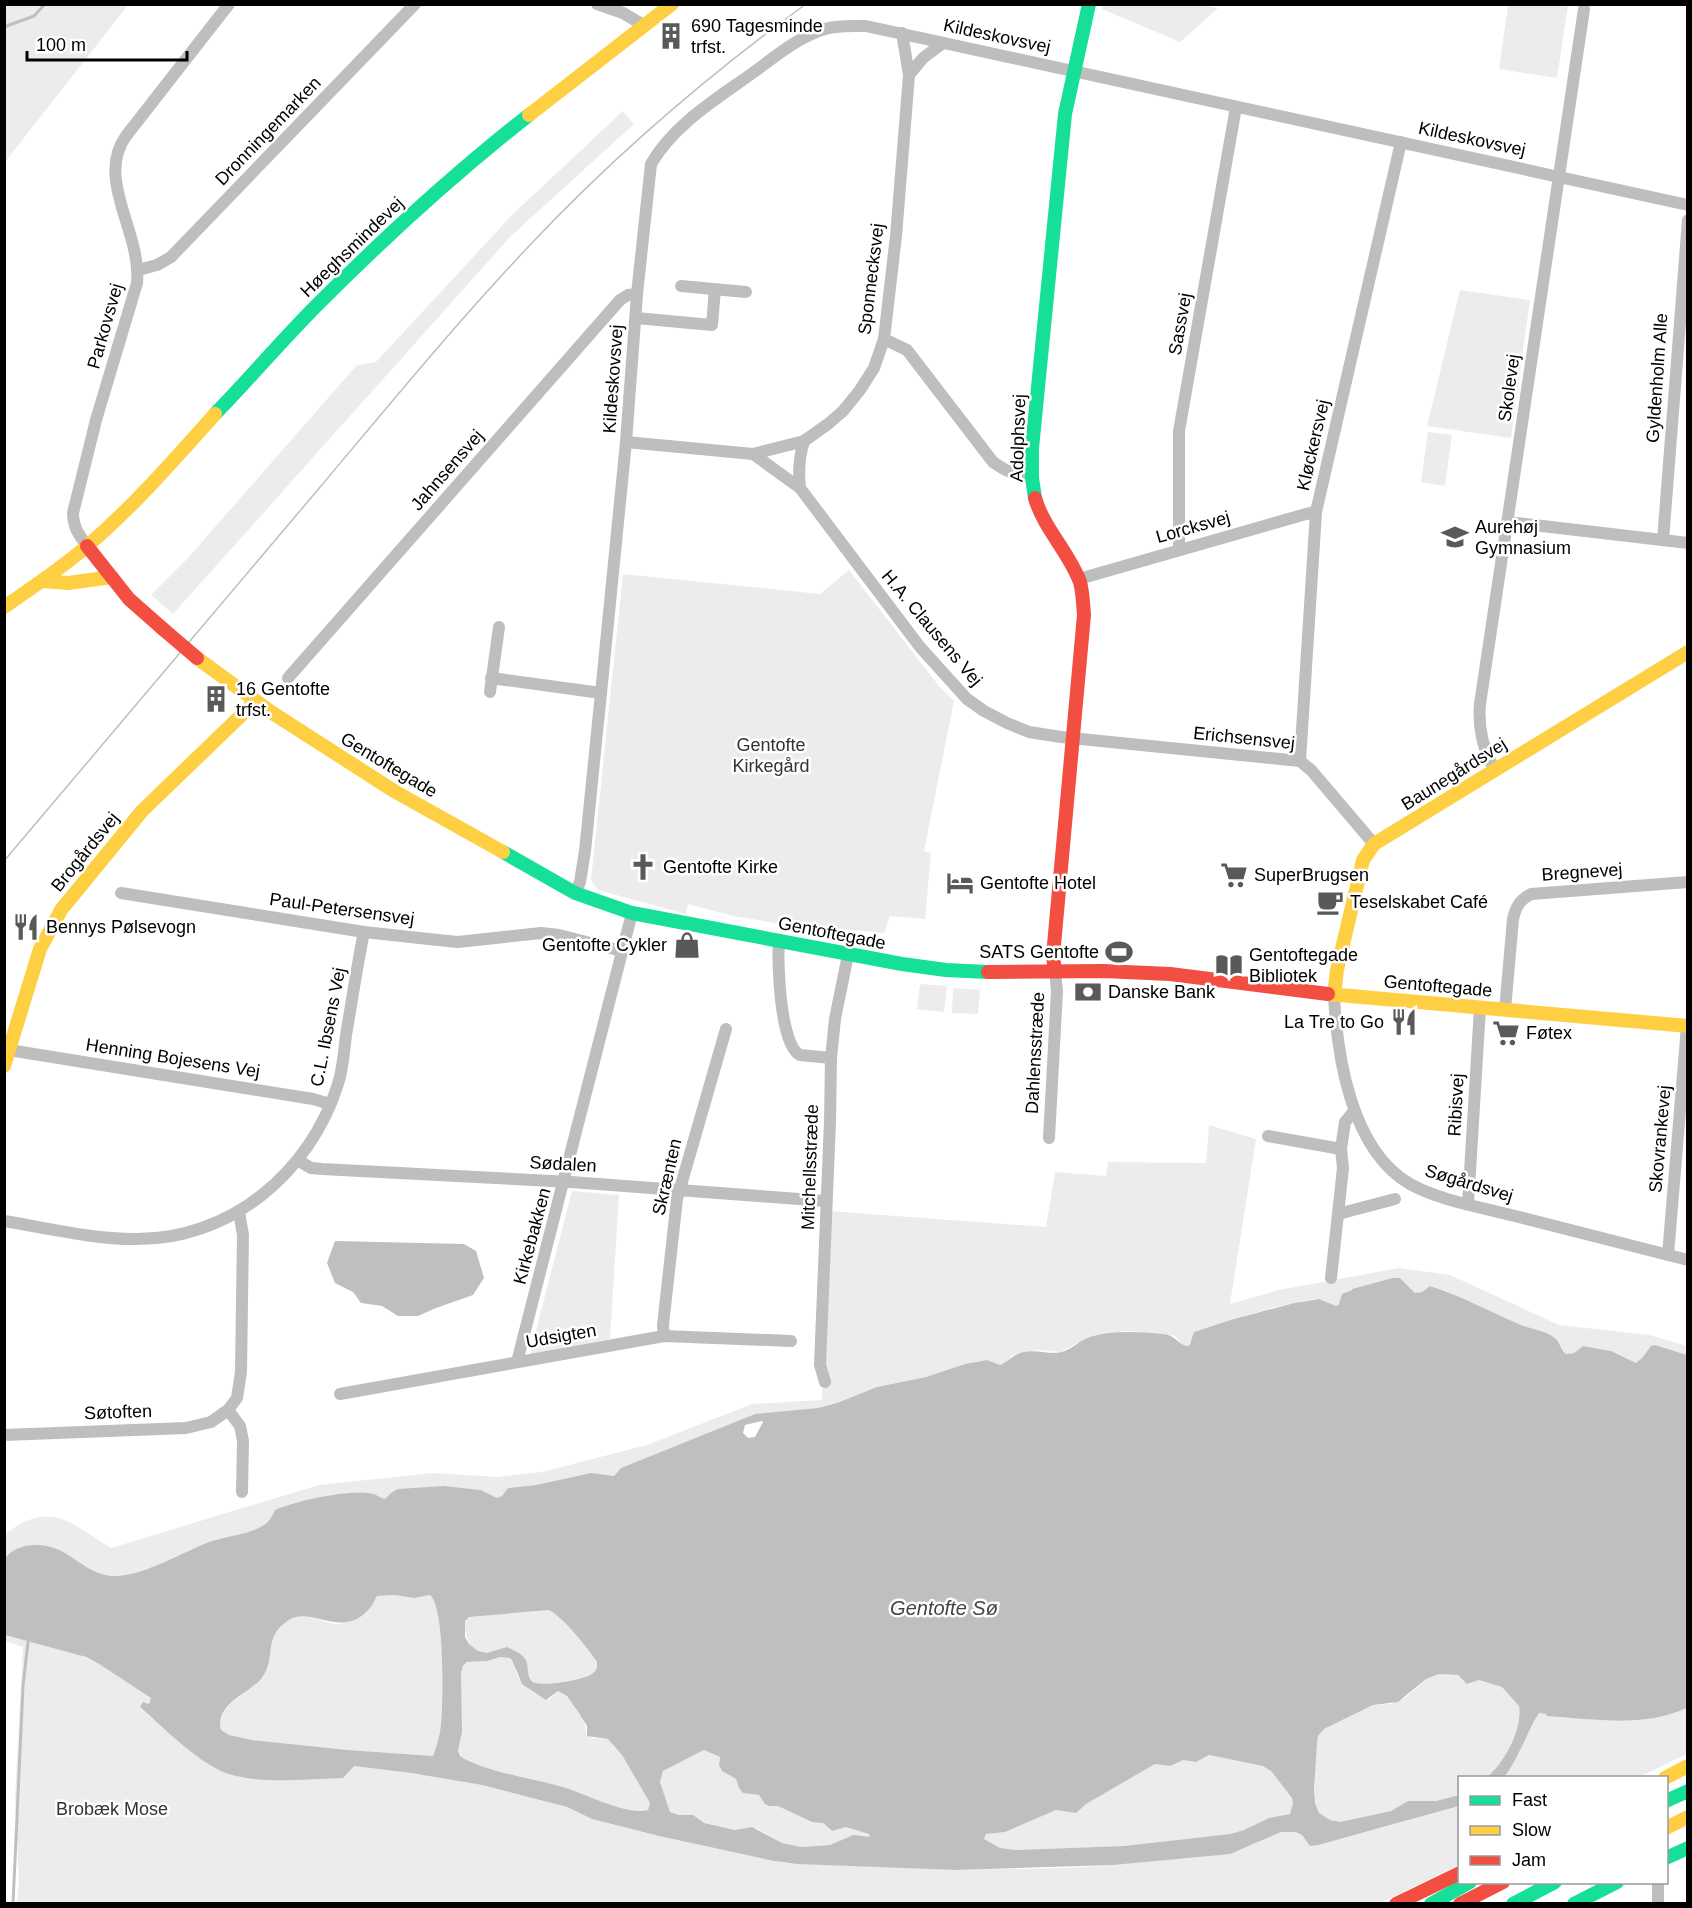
<svg xmlns="http://www.w3.org/2000/svg" width="1692" height="1908" viewBox="0 0 1692 1908" font-family="Helvetica,sans-serif">
<style>
.green{fill:#ececec}
.water{fill:#bfbfbf;fill-rule:evenodd}
.lines{fill:none;stroke-linecap:round;stroke-linejoin:round}
.stream{stroke:#bfbfbf;stroke-width:3}
.street{stroke:#bebebe;stroke-width:12}
.fast{stroke:#16e098;stroke-width:14}
.slow{stroke:#ffcf43;stroke-width:14}
.jam{stroke:#f24e42;stroke-width:14}
.tram{stroke:#bebebe;stroke-width:1.5}
.jam-bridge{stroke:#f24e42;stroke-width:14}
.labels{text-anchor:middle;stroke-width:5;stroke-linejoin:round;paint-order:stroke}
.poi-label{font-size:18px;fill:#000;stroke:#fff;text-anchor:start}
.street-label{font-size:18px;fill:#000;stroke:#fff}
.park-label{font-size:18px;fill:#333;stroke:#fff}
.water-label{font-size:20px;font-style:italic;fill:#444;stroke:#fff}
</style>
<rect width="100%" height="100%" fill="#fff"/>
<g class="green">
<path d="M4 5H128L5 162H4Z"/>
<path d="M1103 5 1193 4 1218 8 1180 42 1102 9Z"/>
<path d="M1508 5H1568L1557 78 1499 69Z"/>
<path d="M623 111 634 124 511 236 173 614 151 595 187 559 357 365 376 362 513 214Z"/>
<path d="M1460 290 1530 300 1511 438 1427 426Z"/>
<path d="M1428 432 1452 435 1445 486 1421 482Z"/>
<path d="M849 570 939 686 954 701 924 851 931 853 925 919 890 916 884 933 841 929 794 920 782 924 733 916 688 904 686 914 598 890 591 880 623 574 820 594Z"/>
<path d="M920 984 947 986 944 1012 917 1009Z"/>
<path d="M953 988 980 990 978 1014 952 1013Z"/>
<path d="M1209 1125 1256 1139 1230 1304 1279 1290 1399 1268 1450 1275 1559 1325 1649 1335 1687 1346V1355L1655 1345 1651 1346 1642 1358 1636 1363 1611 1351 1583 1346 1574 1353 1566 1354 1556 1339 1550 1335 1520 1325 1446 1291 1430 1286 1422 1292 1415 1293 1400 1278 1352 1289 1336 1306C1330 1305 1325 1300 1319 1299 1300 1298 1205 1325 1193 1338 1190 1340 1190 1343 1188 1346L1181 1344 1175 1336 1166 1334 1125 1331 1087 1338 1060 1352 1037 1350 1012 1355 1008 1361 1000 1365 987 1360 965 1364 926 1377 877 1387 837 1403 818 1408 755 1414 621 1468 614 1476 591 1473 536 1485 508 1488 502 1496 497 1498 481 1490 444 1486 391 1493 385 1499C379 1497 374 1493 368 1493 347 1490 295 1501 275 1510 272 1515 270 1521 264 1525 249 1535 229 1535 212 1541 184 1550 138 1580 109 1576 77 1571 31 1527 5 1558V1534C51 1500 69 1522 111 1548L319 1485 433 1473 497 1477 542 1472 647 1445 752 1404 822 1400 828 1211 1046 1227 1055 1172 1106 1176 1108 1162 1206 1163Z"/>
<path d="M572 1191 619 1195 610 1339 530 1354Z"/>
<path d="M395 1595 414 1598 430 1595C445 1607 443 1702 441 1724 440 1735 437 1745 433 1756L348 1750 252 1740 229 1735 221 1730C216 1703 249 1695 261 1679 278 1658 261 1638 289 1620 305 1609 322 1624 338 1624 344 1623 350 1620 355 1618 361 1615 366 1612 370 1608 373 1604 375 1600 377 1596Z"/>
<path d="M549 1610C564 1618 587 1647 597 1662 597 1664 597 1669 595 1671 590 1679 541 1687 534 1682 523 1673 530 1657 515 1651 506 1648 497 1651 488 1653 470 1657 464 1634 465 1621L469 1617Z"/>
<path d="M4 1635 78 1654 99 1664 151 1698 149 1704 145 1702 140 1708 184 1746 213 1766 261 1778H342L354 1766 411 1773 482 1785 567 1807 592 1819 659 1836 784 1863 956 1870 1065 1868 1113 1865 1247 1847 1281 1832 1290 1831 1302 1835 1306 1840 1366 1832 1459 1806V1865L1378 1904 17 1903 19 1882 15 1797 23 1647 5 1641Z"/>
<path d="M500 1657C521 1659 511 1668 520 1680 524 1686 541 1695 548 1700L558 1691C570 1694 588 1723 586 1734L592 1738 608 1739 622 1755 650 1803 648 1810C626 1816 584 1793 563 1787 535 1779 482 1771 460 1756L458 1751 461 1739V1673L463 1666 468 1662 487 1661Z"/>
<path d="M1439 1674 1458 1675 1465 1682 1469 1684 1479 1680 1502 1687 1519 1706C1523 1728 1504 1764 1487 1777L1460 1778 1459 1795 1436 1801H1408L1391 1811 1340 1822 1330 1820 1319 1813 1315 1803 1314 1777 1317 1743 1318 1736 1324 1729 1373 1705 1391 1704 1405 1698 1426 1679Z"/>
<path d="M1687 1708V1754L1639 1777 1504 1778 1539 1713 1546 1714 1547 1716C1594 1719 1644 1728 1687 1708Z"/>
<path d="M704 1750 720 1757 719 1765 725 1773 736 1779 739 1788 749 1794 759 1795 765 1803 769 1806H778L812 1822 823 1823 831 1831 846 1827 870 1834 869 1837 850 1836 830 1845 801 1847 782 1843 758 1829 748 1828 735 1830 704 1823 688 1815H679L670 1812 660 1782 663 1771Z"/>
<path d="M1209 1755 1263 1766 1271 1771 1292 1798 1293 1802 1290 1814 1269 1818 1244 1830 1230 1834 1124 1846 1015 1850 1000 1848 984 1839 986 1834 1005 1832 1056 1810 1076 1812 1086 1804 1155 1764 1183 1760 1196 1762Z"/>
</g>
<g class="water">
<path d="M335 1241 464 1244 476 1251 484 1278 473 1295 436 1308 418 1316H398L382 1306 361 1303 353 1292 335 1283 327 1263Z"/>
<path d="M1393 1278H1400L1415 1293 1422 1292 1430 1286C1462 1296 1490 1312 1521 1325 1531 1329 1547 1331 1556 1339 1560 1343 1561 1350 1566 1354L1574 1353 1583 1346 1611 1351 1636 1363 1642 1358 1651 1346 1655 1345 1687 1355V1708C1644 1728 1593 1719 1547 1716L1546 1714 1539 1713C1526 1734 1519 1758 1504 1777H1487C1504 1764 1523 1728 1519 1706L1502 1687 1479 1680 1467 1684 1458 1675 1439 1674 1426 1679 1398 1702 1373 1705 1324 1729 1318 1736 1317 1743 1314 1789 1315 1803 1319 1813 1330 1820 1340 1822 1391 1811 1408 1801H1436L1459 1795V1806L1318 1845 1310 1846 1302 1835 1295 1832H1281L1230 1854 1113 1865 956 1870 797 1864 774 1861 659 1836 592 1819 567 1807 482 1785 411 1773 354 1766 343 1778C307 1779 267 1784 232 1775 202 1767 164 1728 140 1707L143 1702 149 1704 151 1698 99 1664 86 1657 5 1635V1558C18 1542 45 1542 63 1552 80 1562 96 1577 117 1576 146 1575 184 1551 212 1541 229 1535 248 1535 264 1525 270 1521 272 1516 275 1510 294 1501 347 1490 368 1493 374 1493 379 1497 385 1499L391 1493 398 1489 444 1486 481 1490 497 1498 502 1496 508 1488 536 1485 591 1473 614 1476 621 1468 755 1414 818 1408 837 1403 877 1387 926 1377 965 1364 987 1360 1000 1365C1010 1361 1013 1354 1024 1352 1037 1349 1049 1355 1061 1352 1071 1350 1080 1340 1090 1337 1114 1330 1139 1332 1164 1334 1175 1335 1178 1345 1188 1346L1190 1344 1194 1332 1234 1319 1294 1303 1319 1299 1336 1306 1339 1304 1342 1294 1352 1290V1289ZM763 1422 755 1437 748 1438 743 1433 745 1425 762 1421ZM395 1595 414 1598 430 1595C445 1607 443 1702 441 1724 440 1735 437 1745 433 1756L348 1750 252 1740 229 1735 221 1730C215 1703 249 1694 261 1679 278 1658 261 1638 289 1620 312 1605 342 1641 370 1608 373 1604 375 1600 377 1596ZM549 1610C564 1618 587 1647 597 1662 597 1665 597 1669 595 1671 590 1680 541 1687 533 1682 526 1676 529 1668 526 1660 522 1653 513 1650 507 1647L487 1653 478 1651 469 1644 465 1637V1621L469 1617ZM500 1657 509 1658 512 1660 522 1684 546 1700 558 1691 567 1696 579 1713 587 1726V1736L608 1739 622 1755 650 1803 648 1810C627 1816 584 1793 563 1787 536 1779 481 1771 460 1756L458 1751 462 1732 461 1673 463 1666 467 1662 487 1661ZM704 1750 720 1757 719 1765 722 1771 736 1779 739 1788 743 1793 759 1795 765 1804 769 1806H778L812 1822 823 1823 832 1831 846 1827 869 1834 870 1837 853 1835 830 1845 801 1847 782 1843 752 1827 735 1830 704 1823 693 1815H679L670 1812 660 1782 663 1771ZM1209 1755 1263 1766 1271 1771 1292 1798 1293 1803 1290 1814 1269 1818 1244 1830 1230 1834 1124 1846 1015 1850 1000 1848 984 1839 986 1834 1005 1832 1056 1810 1076 1813 1086 1804 1155 1764 1170 1766 1183 1760 1196 1762Z"/>
</g>
<g class="lines">
<g class="stream">
<path d="M4 27 34 16 45 4"/>
<path d="M13 1904 23 1686 28 1642"/>
</g>
<g class="street">
<path d="M597 4 623 13 645 26"/>
<path d="M909 75 923 58 943 43"/>
<path d="M138 270 157 265 171 257 415 4"/>
<path d="M681 286 746 292"/>
<path d="M636 318 712 325 715 289"/>
<path d="M884 339 907 350 993 462C1006 471 1015 476 1031 475"/>
<path d="M804 441C799 457 798 471 800 488L920 647 967 699 984 711 1007 723 1029 732 1061 737 1300 761 1311 770 1374 844"/>
<path d="M626 442 753 454 800 488"/>
<path d="M753 454 804 441 828 424 843 411 860 390 874 368 884 339 896 236 909 75 902 33"/>
<path d="M1508 522 1688 543"/>
<path d="M1663 540 1688 220"/>
<path d="M87 546C79 535 73 527 73 513L96 420 137 283C142 233 95 179 126 136L229 4"/>
<path d="M1179 550V431L1236 107"/>
<path d="M1079 579 1306 514 1316 512"/>
<path d="M288 678 620 300 628 295 637 294"/>
<path d="M491 678 601 693"/>
<path d="M490 692 499 627"/>
<path d="M1300 761 1316 512 1401 142"/>
<path d="M1495 770C1483 750 1478 727 1480 704L1584 9"/>
<path d="M121 893 364 932 438 940 458 942 541 933 559 935 622 951"/>
<path d="M575 893 580 882 585 851 601 693 626 442 637 294 651 164C674 124 718 98 754 72 776 56 798 37 825 29 838 25 852 26 866 26L1688 205"/>
<path d="M779 941C777 961 780 1046 800 1055L831 1058"/>
<path d="M1334 995C1337 1056 1351 1150 1410 1184 1441 1201 1481 1207 1515 1216 1572 1231 1630 1245 1688 1260"/>
<path d="M1505 1010 1513 919C1516 906 1520 900 1531 894L1688 882"/>
<path d="M9 1050 313 1099 330 1104"/>
<path d="M1268 1136 1341 1149"/>
<path d="M1049 1138 1057 991 1055 971"/>
<path d="M299 1161 311 1168 322 1169 571 1182 826 1201"/>
<path d="M1468 1204 1480 1008"/>
<path d="M1338 1214 1395 1199"/>
<path d="M4 1221C47 1228 92 1239 135 1239 230 1240 310 1173 338 1084 343 1069 344 1051 346 1035 352 1001 357 966 364 932"/>
<path d="M1668 1255 1687 1026"/>
<path d="M1331 1278 1343 1168 1341 1149 1345 1122 1354 1111"/>
<path d="M664 1336 663 1325 677 1199 726 1029"/>
<path d="M517 1362 632 913"/>
<path d="M825 1382 820 1365 830 1121 831 1058 835 1019 848 955"/>
<path d="M340 1394 664 1336 791 1341"/>
<path d="M228 1410 240 1426 243 1441 242 1492"/>
<path d="M4 1435 186 1428 211 1422 228 1410 237 1398 241 1372 243 1235 239 1212"/>
<path d="M1658 1882V1904"/>
</g>
<g class="fast">
<path d="M215 414C250 378 283 339 318 304 385 237 455 173 529 115"/>
<path d="M1035 498 1032 478V448L1065 114 1089 4"/>
<path d="M503 852 575 893 632 913 902 964 946 970 988 972"/>
<path d="M1666 1801 1688 1791"/>
<path d="M1666 1858 1688 1848"/>
<path d="M1431 1904 1470 1882"/>
<path d="M1513 1904 1555 1882"/>
<path d="M1574 1904 1617 1882"/>
</g>
<g class="slow">
<path d="M529 115 672 4"/>
<path d="M43 581 68 583 112 577"/>
<path d="M4 607C32 588 60 569 86 547 133 507 174 460 215 414"/>
<path d="M197 658 271 712 394 791 503 852"/>
<path d="M1328 994 1688 1026"/>
<path d="M1334 995 1337 970 1363 860 1374 844 1688 652"/>
<path d="M4 1066 40 949 61 910 142 811 256 701"/>
<path d="M1665 1778 1688 1766"/>
<path d="M1666 1828 1688 1817"/>
</g>
<g class="jam">
<path d="M1035 498C1044 529 1069 552 1080 582 1083 593 1083 604 1084 615L1053 956 1055 971"/>
<path d="M87 546 129 599 163 629"/>
<path d="M988 972 1103 971 1170 974 1328 994"/>
<path d="M1396 1904 1460 1873"/>
<path d="M1460 1904 1503 1882"/>
</g>
<path class="tram" d="M4 861C110 736 215 611 321 486 389 405 457 322 530 245 614 156 707 76 806 4"/>
<path class="jam-bridge" d="M163 629 197 658"/>
</g>
<defs>
<symbol id="building-bare" viewBox="-9 -9 18 18"><path d="M-4-6H4V6H1V3H-1V6H-4ZM-2.5-4.3h1.7v1.8h-1.7ZM.8-4.3h1.7v1.8H.8ZM-2.5-1h1.7V.8h-1.7ZM.8-1h1.7V.8H.8Z" fill="#595959" stroke="#fff" stroke-width="2.5" paint-order="stroke"/></symbol>
<symbol id="school-bare" viewBox="-9 -9 18 18"><path d="M0-5L7-2L0 1L-7-2ZM-4 1L0 2.5L4 1V4Q0 6-4 4Z" fill="#595959" stroke="#fff" stroke-width="2.5" paint-order="stroke"/></symbol>
<symbol id="church-bare" viewBox="-9 -9 18 18"><path d="M-1.2-6h2.4v3.5h3.3v2.4h-3.3V6h-2.4V-.1h-3.3v-2.4h3.3Z" fill="#595959" stroke="#fff" stroke-width="2.5" paint-order="stroke"/></symbol>
<symbol id="supermarket-bare" viewBox="-9 -9 18 18"><path d="M-6-5.5h2.5l.6 2H6L4.5 2H-2.5L-4.4-4H-6ZM-1.5 3.2a1.3 1.3 0 1 0 .1 0ZM3 3.2a1.3 1.3 0 1 0 .1 0Z" fill="#595959" stroke="#fff" stroke-width="2.5" paint-order="stroke"/></symbol>
<symbol id="hotel-bare" viewBox="-9 -9 18 18"><path d="M-6-4.5h1.5V1H6V5H4.5V3h-9V5H-6ZM-4 0a1.8 1.8 0 1 1 3.6 0ZM.5 0V-2.5h3Q6-2.5 6 0Z" fill="#595959" stroke="#fff" stroke-width="2.5" paint-order="stroke"/></symbol>
<symbol id="cafe-bare" viewBox="-9 -9 18 18"><path d="M-5.5-4.5H6V0H3Q3 3.5 0 3.5H-2.5Q-5.5 3.5-5.5 0ZM3-3.2v2h1.7v-2ZM-6 4.5H4V6H-6Z" fill="#595959" stroke="#fff" stroke-width="2.5" paint-order="stroke"/></symbol>
<symbol id="restaurant-bare" viewBox="-9 -9 18 18"><path d="M-5-6h1v4h1v-4h1v4h1v-4h1v5L-1.5 .5V6h-2V.5L-5-1ZM5-6V6H3V1.5H1.5Q1.5-4 5-6Z" fill="#595959" stroke="#fff" stroke-width="2.5" paint-order="stroke"/></symbol>
<symbol id="shop-bare" viewBox="-9 -9 18 18"><path d="M-5-2.5h2.3a2.7 3.5 0 0 1 5.4 0H5L5.5 6h-11ZM-1.5-2.5h3a1.5 2.3 0 0 0-3 0Z" fill="#595959" stroke="#fff" stroke-width="2.5" paint-order="stroke"/></symbol>
<symbol id="stadium-bare" viewBox="-9 -9 18 18"><path d="M0-5a6.5 5 0 1 0 0 10a6.5 5 0 1 0 0-10ZM-3.5-1.8h7v3.6h-7Z" fill="#595959" stroke="#fff" stroke-width="2.5" paint-order="stroke"/></symbol>
<symbol id="library-bare" viewBox="-9 -9 18 18"><path d="M-6-4Q-3-5.5-.7-3.5V5Q-3 3-6 4ZM6-4Q3-5.5 .7-3.5V5Q3 3 6 4Z" fill="#595959" stroke="#fff" stroke-width="2.5" paint-order="stroke"/></symbol>
<symbol id="bank-bare" viewBox="-9 -9 18 18"><path d="M-6-4H6V4H-6ZM0-2.3a2.3 2.3 0 1 0 0 4.6a2.3 2.3 0 1 0 0-4.6Z" fill="#595959" stroke="#fff" stroke-width="2.5" paint-order="stroke"/></symbol>
</defs>
<g fill-rule="evenodd">
<use href="#building-bare" x="652" y="17" width="38" height="38"/>
<use href="#school-bare" x="1436" y="518" width="38" height="38"/>
<use href="#building-bare" x="197" y="680" width="38" height="38"/>
<use href="#church-bare" x="624" y="848" width="38" height="38"/>
<use href="#supermarket-bare" x="1215" y="856" width="38" height="38"/>
<use href="#hotel-bare" x="941" y="864" width="38" height="38"/>
<use href="#cafe-bare" x="1311" y="883" width="38" height="38"/>
<use href="#restaurant-bare" x="7" y="908" width="38" height="38"/>
<use href="#shop-bare" x="668" y="926" width="38" height="38"/>
<use href="#stadium-bare" x="1100" y="933" width="38" height="38"/>
<use href="#library-bare" x="1210" y="946" width="38" height="38"/>
<use href="#bank-bare" x="1069" y="973" width="38" height="38"/>
<use href="#restaurant-bare" x="1385" y="1003" width="38" height="38"/>
<use href="#supermarket-bare" x="1487" y="1014" width="38" height="38"/>
</g>
<g class="labels">
<g class="poi-label">
<text x="691" y="32">690 Tagesminde<tspan x="691" dy="21">trfst.</tspan></text>
<text x="1475" y="533">Aurehøj<tspan x="1475" dy="21">Gymnasium</tspan></text>
<text x="236" y="695">16 Gentofte<tspan x="236" dy="21">trfst.</tspan></text>
<text x="663" y="873">Gentofte Kirke</text>
<text x="1254" y="881">SuperBrugsen</text>
<text x="980" y="889">Gentofte Hotel</text>
<text x="1350" y="908">Teselskabet Café</text>
<text x="46" y="933">Bennys Pølsevogn</text>
<text x="667" y="951" text-anchor="end">Gentofte Cykler</text>
<text x="1099" y="958" text-anchor="end">SATS Gentofte</text>
<text x="1249" y="961">Gentoftegade<tspan x="1249" dy="21">Bibliotek</tspan></text>
<text x="1108" y="998">Danske Bank</text>
<text x="1384" y="1028" text-anchor="end">La Tre to Go</text>
<text x="1526" y="1039">Føtex</text>
</g>
<g class="street-label">
<text transform="translate(997 36) rotate(12)" y="6">Kildeskovsvej</text>
<text transform="translate(268 131) rotate(-46)" y="6">Dronningemarken</text>
<text transform="translate(1472 139) rotate(12)" y="6">Kildeskovsvej</text>
<text transform="translate(352 247) rotate(-44)" y="6">Høeghsmindevej</text>
<text transform="translate(871 279) rotate(-83)" y="6">Sponnecksvej</text>
<text transform="translate(1180 324) rotate(-80)" y="6">Sassvej</text>
<text transform="translate(105 326) rotate(-74)" y="6">Parkovsvej</text>
<text transform="translate(1657 378) rotate(-86)" y="6">Gyldenholm Alle</text>
<text transform="translate(613 379) rotate(-86)" y="6">Kildeskovsvej</text>
<text transform="translate(1509 388) rotate(-82)" y="6">Skolevej</text>
<text transform="translate(1018 438) rotate(-88)" y="6">Adolphsvej</text>
<text transform="translate(1313 445) rotate(-77)" y="6">Kløckersvej</text>
<text transform="translate(447 470) rotate(-49)" y="6">Jahnsensvej</text>
<text transform="translate(1193 527) rotate(-16)" y="6">Lorcksvej</text>
<text transform="translate(932 628) rotate(50)" y="6">H.A. Clausens Vej</text>
<text transform="translate(1244 738) rotate(6)" y="6">Erichsensvej</text>
<text transform="translate(389 765) rotate(31)" y="6">Gentoftegade</text>
<text transform="translate(1454 774) rotate(-32)" y="6">Baunegårdsvej</text>
<text transform="translate(85 852) rotate(-51)" y="6">Brogårdsvej</text>
<text transform="translate(1582 872) rotate(-4)" y="6">Bregnevej</text>
<text transform="translate(342 909) rotate(8)" y="6">Paul-Petersensvej</text>
<text transform="translate(832 933) rotate(11)" y="6">Gentoftegade</text>
<text transform="translate(1438 986) rotate(5)" y="6">Gentoftegade</text>
<text transform="translate(328 1027) rotate(-79)" y="6">C.L. Ibsens Vej</text>
<text transform="translate(1035 1053) rotate(-87)" y="6">Dahlensstræde</text>
<text transform="translate(173 1058) rotate(9)" y="6">Henning Bojesens Vej</text>
<text transform="translate(1456 1105) rotate(-87)" y="6">Ribisvej</text>
<text transform="translate(1660 1139) rotate(-85)" y="6">Skovrankevej</text>
<text transform="translate(563 1164) rotate(3)" y="6">Sødalen</text>
<text transform="translate(810 1167) rotate(-88)" y="6">Mitchellsstræde</text>
<text transform="translate(667 1177) rotate(-77)" y="6">Skrænten</text>
<text transform="translate(1469 1183) rotate(17)" y="6">Søgårdsvej</text>
<text transform="translate(532 1236) rotate(-75)" y="6">Kirkebakken</text>
<text transform="translate(561 1336) rotate(-10)" y="6">Udsigten</text>
<text transform="translate(118 1412) rotate(-2)" y="6">Søtoften</text>
</g>
<g class="park-label">
<text x="771" y="751">Gentofte<tspan x="771" dy="21">Kirkegård</tspan></text>
<text x="112" y="1815">Brobæk Mose</text>
</g>
<g class="water-label">
<text x="944" y="1615">Gentofte Sø</text>
</g>
</g>
<rect width="1692" height="1908" fill="none" stroke="#000000" stroke-width="12"/>
<rect x="1458" y="1776" width="210" height="108" fill="#ffffff" stroke="#999999" stroke-width="1.5"/>
<rect x="1470" y="1796" width="30" height="9" fill="#16e098" stroke="#999999" stroke-width="1.5"/>
<text x="1512" y="1806" font-size="18" fill="#000000">Fast</text>
<rect x="1470" y="1826" width="30" height="9" fill="#ffcf43" stroke="#999999" stroke-width="1.5"/>
<text x="1512" y="1836" font-size="18" fill="#000000">Slow</text>
<rect x="1470" y="1856" width="30" height="9" fill="#f24e42" stroke="#999999" stroke-width="1.5"/>
<text x="1512" y="1866" font-size="18" fill="#000000">Jam</text>
<path d="M27 51v9h160v-9" fill="none" stroke="#000000" stroke-width="3"/>
<text x="36" y="51" font-size="18" fill="#000000" stroke="#ffffff" stroke-width="4.5" paint-order="stroke">100 m</text>
</svg>
